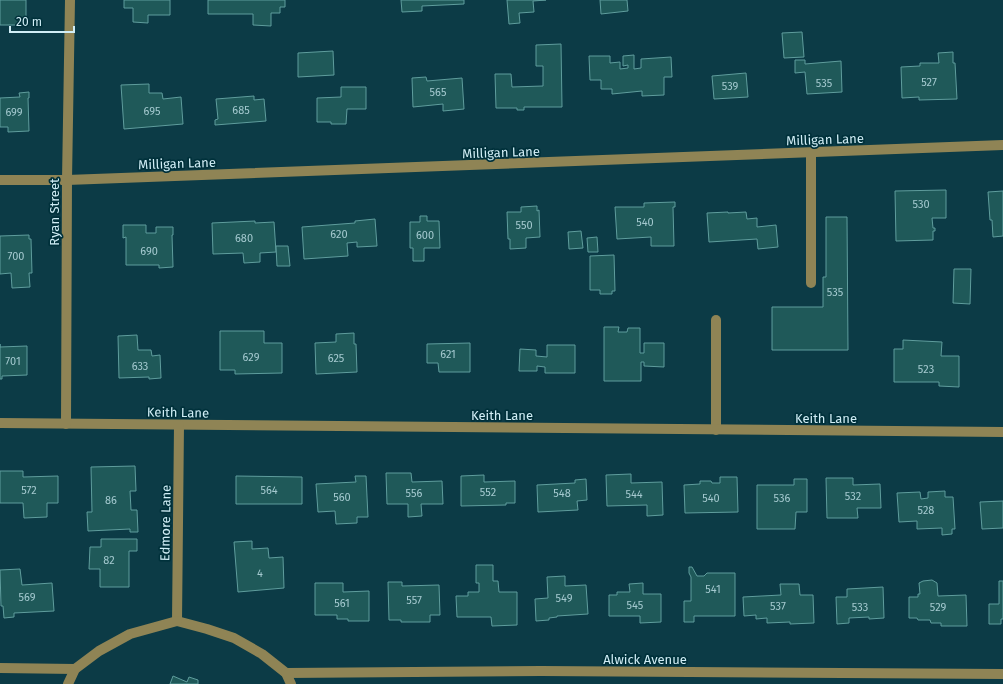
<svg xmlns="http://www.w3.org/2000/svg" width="1003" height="684" viewBox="0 0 1003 684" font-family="'Fira Sans',sans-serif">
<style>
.building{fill:#1f5959;stroke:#5f9d9d}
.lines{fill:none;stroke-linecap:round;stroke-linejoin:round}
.minor{stroke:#8f8455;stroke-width:10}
.labels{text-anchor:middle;stroke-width:3.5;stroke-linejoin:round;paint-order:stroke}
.number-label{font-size:11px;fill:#a4c9cf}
.street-label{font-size:13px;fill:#d1eef6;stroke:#00313b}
</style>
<rect width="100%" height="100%" fill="#0c3b46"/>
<g class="building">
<rect x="0" y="0" width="26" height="25"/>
<path d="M124 0H170V15H148V23L133 22V8H124Z"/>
<path d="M208 0H285V7H280V13H271V26L253 25V14H208Z"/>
<path d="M401 0H464V4L422 6V11L402 12Z"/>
<path d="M507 0H546L533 1 534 12 519 13 520 23 509 24Z"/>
<path d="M600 0H627L628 11 601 14Z"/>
<path d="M802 32 804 57 784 58 782 33Z"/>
<path d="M561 44 562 107H524V110H517V108H496L495 74H511L512 87 543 86V66H536V45Z"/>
<path d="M333 51 334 75 298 77V53Z"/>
<path d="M953 52V63H955L957 99 919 100V97L902 98 901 67 920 66V63H939L938 53Z"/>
<path d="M634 55V69L641 68V59L671 57 672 77H664V95L642 96V91L612 94V89H601V80H590L589 56H610V63L620 62V69L628 68V65L623 66V56Z"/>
<path d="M795 60H805V64L841 61 842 92 807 94 805 72 795 73Z"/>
<path d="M746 73 748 97 714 99 712 76Z"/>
<path d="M426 77 427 81 462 78 464 109 443 111V104L413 107 412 78Z"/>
<path d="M149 84V93H162L163 99 181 97 183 124 124 129 121 85Z"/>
<path d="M341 87H366V109H347L346 124H331V122H317V98L341 97Z"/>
<path d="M29 92V98H28L29 131 8 132V127H0V98L20 97 19 93Z"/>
<path d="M254 96V100L264 99 266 121 215 125V120L218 119 216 99Z"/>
<path d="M946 190V218H932L933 228H935V231H933V240L896 241 895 191Z"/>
<path d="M1003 191V236L993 237 992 220H990L988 192Z"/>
<path d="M675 202V207H673L674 246H651V237L617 239 615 207H644V203Z"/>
<path d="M537 206V211L539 210 540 237 526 238V248L510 249V239H508L507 212H521V207Z"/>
<path d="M728 212V213L746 212 747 219 757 218V227L776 225 778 247 758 249 757 239 709 242 707 213Z"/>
<path d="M420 216H427V221H439L440 248H424V261H413V248H410V222H420Z"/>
<path d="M826 217H847L848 350H772V307H823V277H826Z"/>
<path d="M375 219 377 246 357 247V242L347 243 348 256 304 259 302 227 355 223V221Z"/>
<path d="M255 221V223L274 222 276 252 260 253V262L244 263 243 253 213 254 212 223Z"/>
<path d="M123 225H146V233H156V227H173V235H172L173 267 159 268V265H126V237L123 238Z"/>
<path d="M581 231 583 248 569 249 568 232Z"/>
<path d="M29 235V239H31L32 273H29L30 287 12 288 11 273 0 274V236Z"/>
<path d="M597 237 598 252H588L587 238Z"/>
<path d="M276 246H288L290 266H277Z"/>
<path d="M614 255 615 291H612V294H600V290H590V256Z"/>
<path d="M954 269H971L970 304 953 303Z"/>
<path d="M604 327H619L618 332H627L628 328H640V353H644V343H664V367L644 366V362H641V381H604Z"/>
<path d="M220 331H264V343H282V373L235 374V370H220Z"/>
<path d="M354 333V344H356L357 372 316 374 315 343 336 342V334Z"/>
<path d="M137 335 138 350H151L152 356 160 355 161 378 149 379V377L119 378 118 336Z"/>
<path d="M903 340 942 342 941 356H959V387L939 386V382H894V349H903Z"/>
<path d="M470 343V372H439L438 363H427V344Z"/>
<path d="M0 344V347L27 346V375L2 376V379H0Z"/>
<path d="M547 345H575V373H545V367L537 366V371H519L520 349 536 350V356L547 357Z"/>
<path d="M135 466 136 491H130L131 510H137L138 532H130V529L88 531 87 512H92L91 467Z"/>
<path d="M0 471H23V477L58 476V503H47V517L24 518 23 503H0Z"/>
<path d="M386 473H411L412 482 442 481 443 504H421L422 516 408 517V504H387Z"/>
<path d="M631 474V483L662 482 663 515 647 516V505L607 506 606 475Z"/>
<path d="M484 475V482L515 481V503H506V505L461 506V476Z"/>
<path d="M236 476 302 477V504H236Z"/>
<path d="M355 476H366L368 517H357V523L336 524 335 511 318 512 316 484 356 482Z"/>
<path d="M720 477H737L738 512 685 513 684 485 700 484V481H711L712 483H720Z"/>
<path d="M826 478H853V485L880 484 881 508H857L858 518H827Z"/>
<path d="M586 479 587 500 577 501 578 510 538 512 537 485 575 483V480Z"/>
<path d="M794 479H807V512H796L795 529H757V485H794Z"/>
<path d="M945 491V497H953L955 529H952V534L942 535V528L917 529V521L899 522 897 493 920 492 921 499 928 498V492Z"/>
<path d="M1003 501V528L982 529 980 502Z"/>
<path d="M101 539H137V551H129V587H100V569H89L90 547H101Z"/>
<path d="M252 541V549L268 548 269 558 283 557 284 588 238 592 234 542Z"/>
<path d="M476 565H493V581H498L499 592H517V625L492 626 491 617H457L456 596H468V592H479V583H476Z"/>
<path d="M689 567H692L697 576H704L707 573H735V616H694V622H684V601H691V577L689 573Z"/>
<path d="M20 569 22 585 52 583 54 611 14 613V617L4 618 3 606H1L0 570Z"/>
<path d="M565 576V586L586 585 588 614 557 616V617L549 618V620L536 621 535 599 548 598 547 577Z"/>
<path d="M932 580 937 583 938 596 966 595 967 626H941V623H931L930 620H918L917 618H909V597H918V594H920L919 583 923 581Z"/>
<path d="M999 581H1003V619H1001V624H989V604H999Z"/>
<path d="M388 582H402V586L439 585 440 615H430V622H401V620H389Z"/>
<path d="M315 583H343V592L369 591V621H348V619H337V615H315Z"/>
<path d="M643 583V594H661V622L640 623V616H609V595H617V592H630L629 584Z"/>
<path d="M780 584H799L800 595H813L814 623 790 624V622L767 623V618L756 619V615L744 616 743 597 781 595Z"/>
<path d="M883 587 884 618 869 619V617L849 618V623L837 624 836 597H847V589Z"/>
<path d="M173 676 187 682 189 677 198 680V684H170Z"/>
</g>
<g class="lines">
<g class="minor">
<path d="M0 180H67L1003 145"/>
<path d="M811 283V153"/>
<path d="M716 320V430"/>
<path d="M0 423 1003 432"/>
<path d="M66 424 67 180 70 0"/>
<path d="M177 621 179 425"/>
<path d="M177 621 207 629 234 638 262 654 286 673 291 684"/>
<path d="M0 668 75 669"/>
<path d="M286 673 541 671 1003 674"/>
<path d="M68 684 75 669 99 651 130 634 177 621"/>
</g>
</g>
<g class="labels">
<g class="number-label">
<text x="929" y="86">527</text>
<text x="824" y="87">535</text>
<text x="730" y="90">539</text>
<text x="438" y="96">565</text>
<text x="241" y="114">685</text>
<text x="152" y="115">695</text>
<text x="14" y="116">699</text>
<text x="921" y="208">530</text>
<text x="645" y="226">540</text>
<text x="524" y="229">550</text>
<text x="339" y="238">620</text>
<text x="425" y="239">600</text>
<text x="244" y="242">680</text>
<text x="149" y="255">690</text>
<text x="16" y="260">700</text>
<text x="835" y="296">535</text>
<text x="448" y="358">621</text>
<text x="251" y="361">629</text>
<text x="336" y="362">625</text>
<text x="13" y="365">701</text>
<text x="140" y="370">633</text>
<text x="926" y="373">523</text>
<text x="29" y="494">572</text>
<text x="269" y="494">564</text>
<text x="488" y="496">552</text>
<text x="414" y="497">556</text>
<text x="562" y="497">548</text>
<text x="634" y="498">544</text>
<text x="853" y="500">532</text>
<text x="342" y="501">560</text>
<text x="711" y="502">540</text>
<text x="782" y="502">536</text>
<text x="111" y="504">86</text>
<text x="926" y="514">528</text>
<text x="109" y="564">82</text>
<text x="260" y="577">4</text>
<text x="713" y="593">541</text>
<text x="27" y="601">569</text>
<text x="564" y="602">549</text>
<text x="414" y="604">557</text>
<text x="342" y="607">561</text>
<text x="635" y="609">545</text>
<text x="778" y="610">537</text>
<text x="860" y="611">533</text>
<text x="938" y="611">529</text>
</g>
<g class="street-label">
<text transform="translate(825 139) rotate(-2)" y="5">Milligan Lane</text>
<text transform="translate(501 152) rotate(-2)" y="5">Milligan Lane</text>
<text transform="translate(177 163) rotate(-2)" y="5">Milligan Lane</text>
<text transform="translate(54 212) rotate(-90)" y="5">Ryan Street</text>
<text transform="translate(178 412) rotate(1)" y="5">Keith Lane</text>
<text x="502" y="420">Keith Lane</text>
<text x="826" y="423">Keith Lane</text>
<text transform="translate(165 523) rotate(-89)" y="5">Edmore Lane</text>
<text x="645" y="664">Alwick Avenue</text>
</g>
</g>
<path d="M10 26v6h64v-6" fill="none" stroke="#d1eef6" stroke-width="2"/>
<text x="16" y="26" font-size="12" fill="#d1eef6" stroke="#00313b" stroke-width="3" paint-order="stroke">20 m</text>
</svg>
